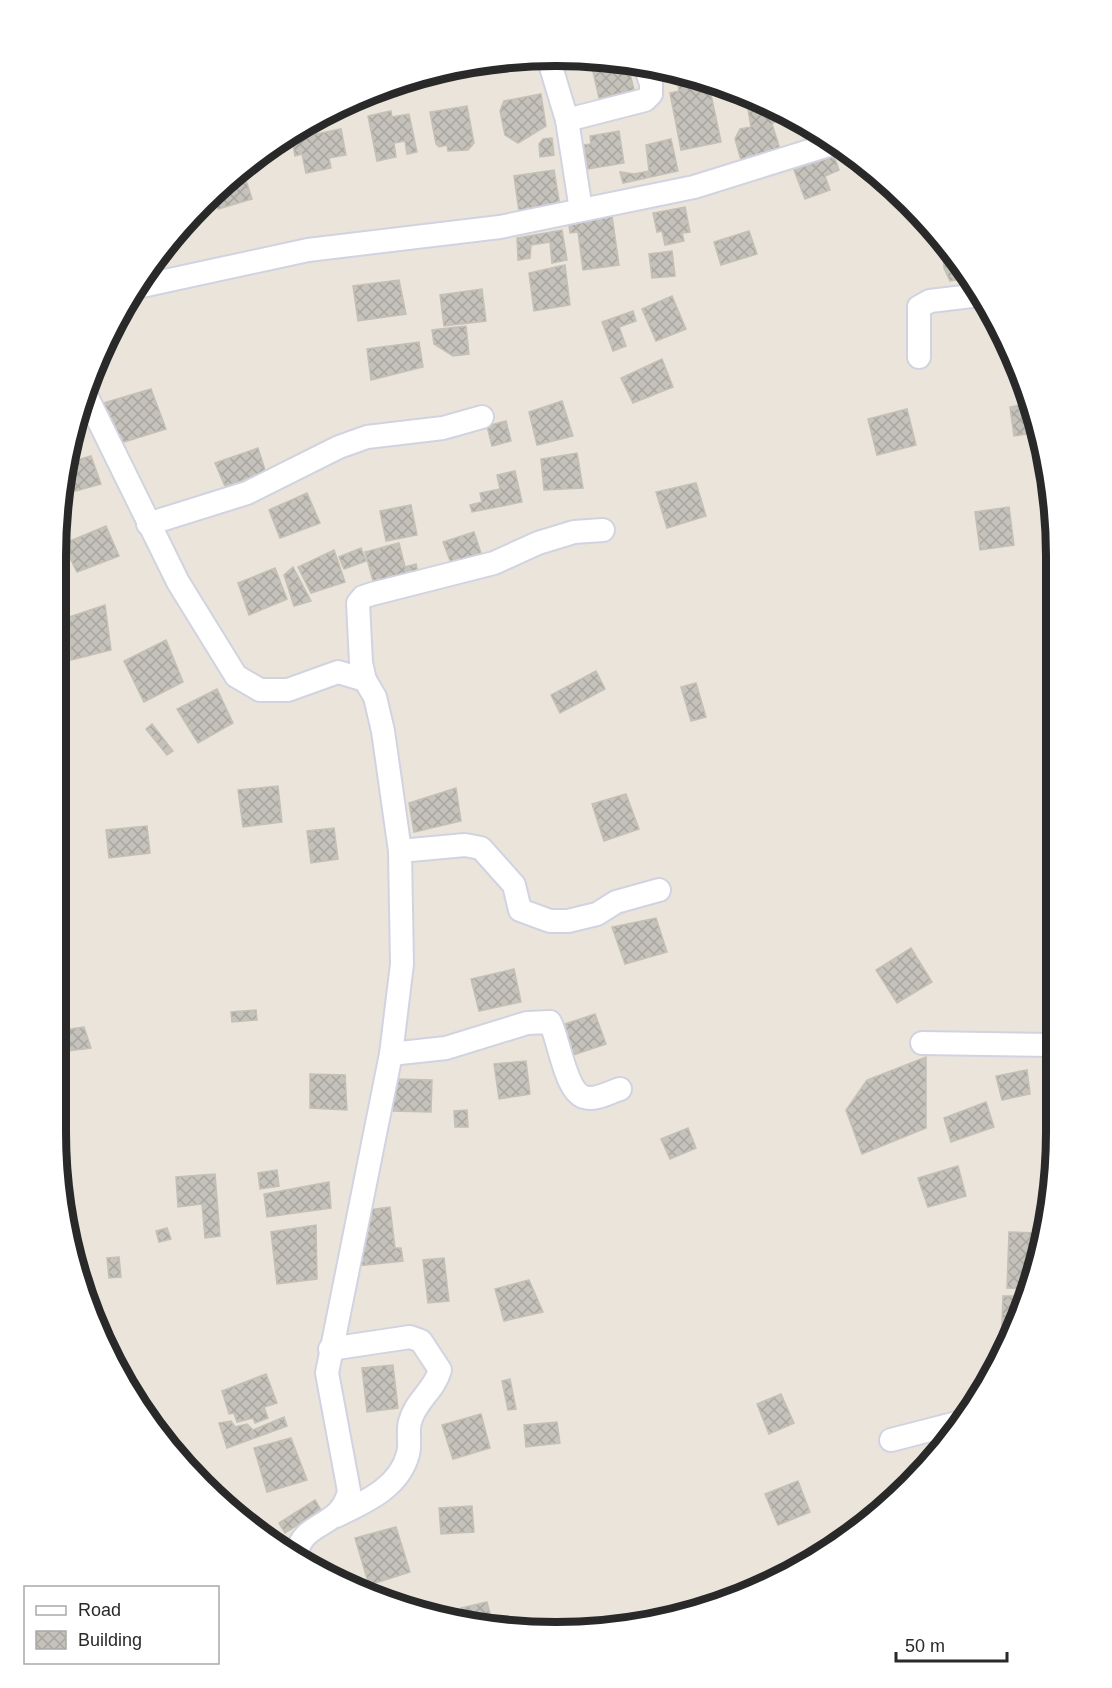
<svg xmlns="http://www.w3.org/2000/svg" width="1112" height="1688" viewBox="0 0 1112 1688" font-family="Helvetica,sans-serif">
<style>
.building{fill:url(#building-cross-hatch);stroke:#c5c0b5;stroke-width:1.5}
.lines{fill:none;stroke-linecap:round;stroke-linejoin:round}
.minor-casing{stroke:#d1d3e1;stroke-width:26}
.minor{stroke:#fff;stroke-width:22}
.rim{fill:none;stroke:#292929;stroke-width:8}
</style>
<defs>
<pattern id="building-cross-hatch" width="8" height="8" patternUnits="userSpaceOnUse" patternTransform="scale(1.5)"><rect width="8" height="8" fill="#c5c1bb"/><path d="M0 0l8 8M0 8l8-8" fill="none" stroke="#a9a6a1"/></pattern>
</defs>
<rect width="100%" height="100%" fill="#eae4db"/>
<g class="building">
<path d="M608 59 627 61 634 90 599 98 591 63Z"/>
<path d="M412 78 413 89 380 92V90Z"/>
<path d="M690 81 692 89 709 85 721 142 681 150 670 93 679 91 678 84Z"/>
<path d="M541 94 546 126 518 143 505 135 500 111 504 101Z"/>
<path d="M344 104 345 111 321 116 334 107Z"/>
<path d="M767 105 773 108 776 121 772 124 780 149 741 160 735 139 740 129 751 127 748 109Z"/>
<path d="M467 106 474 143 468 150 448 151 447 145 439 147 436 144 430 112Z"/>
<path d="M391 111 392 117 409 114 417 152 407 154 405 141 394 143 396 157 377 161 368 116Z"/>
<path d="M341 129 346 155 329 158 331 168 306 173 302 154 295 156 292 139Z"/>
<path d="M619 131 624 163 588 169 584 145 591 144 590 136Z"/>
<path d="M552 138 554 155 540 157 539 144 543 139Z"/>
<path d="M671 139 678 171 623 183 620 172 634 174 649 171 646 145Z"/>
<path d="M834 156 839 170 825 176 830 190 805 199 794 170Z"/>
<path d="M242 168 252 199 218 209 213 195Z"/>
<path d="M554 170 560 206 519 212 514 176Z"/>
<path d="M685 207 690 232 682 233 684 241 665 245 662 231 657 232 653 213Z"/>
<path d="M612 216 619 265 583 270 578 232 570 233 569 225 562 226 561 222Z"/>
<path d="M562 230 567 260 552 263 550 242 531 245 530 258 518 260 517 238Z"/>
<path d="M749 231 757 254 721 265 714 242Z"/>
<path d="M942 242 953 251 969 278 950 281 944 268Z"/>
<path d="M672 251 675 276 652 278 649 254Z"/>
<path d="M565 265 570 305 534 311 529 273Z"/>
<path d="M399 280 406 314 358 321 353 286Z"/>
<path d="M482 289 486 321 444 326 440 295Z"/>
<path d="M672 296 686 329 656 341 642 309Z"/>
<path d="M633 311 636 321 619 327 626 346 613 351 602 322Z"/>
<path d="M466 326 469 354 453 356 434 344 432 330Z"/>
<path d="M419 342 423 367 371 380 367 349Z"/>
<path d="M662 359 673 387 633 403 621 378Z"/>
<path d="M151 389 166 429 114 445 97 405Z"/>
<path d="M562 401 573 436 537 445 529 412Z"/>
<path d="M1031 403 1040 432 1014 436 1010 407Z"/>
<path d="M907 409 916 445 877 455 868 419Z"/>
<path d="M506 421 511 441 492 446 487 426Z"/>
<path d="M258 448 266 473 225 486 215 463Z"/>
<path d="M577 453 583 488 544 490 541 459Z"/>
<path d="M91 456 101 484 64 494 61 485 67 463Z"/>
<path d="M515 471 522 502 472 512 470 505 482 502 480 493 500 489 497 475Z"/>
<path d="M696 483 706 516 667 528 656 492Z"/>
<path d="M307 493 320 523 280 538 269 510Z"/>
<path d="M411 505 417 535 386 541 380 511Z"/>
<path d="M1009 507 1014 545 980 550 975 512Z"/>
<path d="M106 526 119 556 77 572 63 544Z"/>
<path d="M474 532 481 553 451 563 443 542Z"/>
<path d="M399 543 405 567 416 564 418 573 374 584 365 552Z"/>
<path d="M361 548 366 561 344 569 339 557Z"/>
<path d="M334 550 345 582 311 593 298 567Z"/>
<path d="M293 567 311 601 294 606 284 575Z"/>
<path d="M275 568 287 599 249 615 238 583Z"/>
<path d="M105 605 111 650 71 660 69 617Z"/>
<path d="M166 640 183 682 144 702 124 661Z"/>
<path d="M596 671 605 689 560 713 551 695Z"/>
<path d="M696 683 706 717 691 721 681 687Z"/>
<path d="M217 689 233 723 198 743 177 709Z"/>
<path d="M152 724 173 751 167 755 146 729Z"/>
<path d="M278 786 282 822 243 827 238 790Z"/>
<path d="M456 788 461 821 414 832 409 803Z"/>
<path d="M626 794 639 829 604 841 592 804Z"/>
<path d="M147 826 150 853 109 858 106 830Z"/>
<path d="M334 828 338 859 311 863 307 831Z"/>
<path d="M656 918 667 952 625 964 612 927Z"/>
<path d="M911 948 932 982 897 1003 876 970Z"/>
<path d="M514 969 521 1002 479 1011 471 979Z"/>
<path d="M256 1010 257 1020 232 1022 231 1012Z"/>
<path d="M595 1014 606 1044 570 1056 559 1026Z"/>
<path d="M84 1027 91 1048 67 1051 66 1061 56 1062V1031Z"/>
<path d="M926 1057V1128L862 1154 846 1110 867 1080Z"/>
<path d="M526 1061 530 1094 499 1099 494 1064Z"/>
<path d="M1053 1061V1103L1046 1062Z"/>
<path d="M1027 1070 1030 1094 1002 1100 996 1076Z"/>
<path d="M310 1074 345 1075 347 1110 310 1108Z"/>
<path d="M395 1079 432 1080 431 1112 392 1111Z"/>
<path d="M986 1102 994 1127 951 1142 944 1118Z"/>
<path d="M467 1110 468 1127H455L454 1111Z"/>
<path d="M688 1128 696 1148 670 1159 661 1139Z"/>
<path d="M958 1166 966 1196 928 1207 918 1178Z"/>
<path d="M277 1170 279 1186 260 1189 258 1173Z"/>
<path d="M215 1174 220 1236 205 1238 202 1204 178 1207 176 1177Z"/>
<path d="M329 1182 331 1208 267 1217 264 1194Z"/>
<path d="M390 1207 395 1248H401L403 1261 357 1266 356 1251 366 1250 361 1211Z"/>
<path d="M316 1225 317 1279 277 1284 271 1232Z"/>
<path d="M167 1228 171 1239 159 1242 156 1231Z"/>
<path d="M1009 1232 1038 1233V1252L1028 1289 1007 1288Z"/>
<path d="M119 1257 121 1277 109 1278 107 1258Z"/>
<path d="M444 1258 449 1301 428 1303 423 1260Z"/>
<path d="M529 1280 543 1312 504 1321 495 1289Z"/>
<path d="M1003 1296H1026L1018 1324 1001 1350Z"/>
<path d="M393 1365 398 1408 367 1412 362 1368Z"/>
<path d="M266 1374 277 1403 264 1407 268 1418 255 1423 253 1418 237 1422 234 1413 229 1414 222 1391Z"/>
<path d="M510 1379 516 1409 508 1410 502 1381Z"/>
<path d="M781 1394 794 1423 769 1434 757 1404Z"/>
<path d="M481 1414 490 1448 453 1459 442 1425Z"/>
<path d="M284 1417 287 1426 227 1448 219 1423 231 1421 235 1427 247 1424 253 1430Z"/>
<path d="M557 1422 560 1443 526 1447 524 1425Z"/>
<path d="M291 1438 307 1480 267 1492 254 1448Z"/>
<path d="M798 1481 810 1512 778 1525 765 1494Z"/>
<path d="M315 1500 321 1510 285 1533 279 1523Z"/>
<path d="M472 1506 474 1532 441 1534 439 1508Z"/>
<path d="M396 1527 410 1572 369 1585 355 1538Z"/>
<path d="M269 1529 272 1540 258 1533Z"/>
<path d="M487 1602 492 1622 486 1624 464 1620 461 1608Z"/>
</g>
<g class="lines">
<defs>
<g id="minor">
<path d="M548 57 567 120 581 210"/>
<path d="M567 120 645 100 651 94V84L645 65"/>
<path d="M142 286 308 250 500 227 694 187 835 143"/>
<path d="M919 357V307L930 301 980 295"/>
<path d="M86 395 178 582 236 676 260 690H288L338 672 365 680"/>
<path d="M148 524 247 493 339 447 367 437 443 428 482 417"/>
<path d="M400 851 465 845 481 848 514 885 520 910 550 921H568L597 914 616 902 659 890"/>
<path d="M922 1043 1053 1045"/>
<path d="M391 1054 446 1048 527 1023 550 1022C559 1039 565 1091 584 1097 595 1101 610 1092 620 1089"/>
<path d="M330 1349 410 1337 421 1341 440 1370C434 1391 415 1401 410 1422 407 1432 411 1444 408 1454 399 1488 365 1502 336 1516"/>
<path d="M891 1440 957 1423"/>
<path d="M297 1554C302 1520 341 1529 349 1491L327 1373 391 1054 402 964 400 851 383 731 375 697 365 680 361 663 358 603 363 597 372 594 494 563 538 543 574 532 603 530"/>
</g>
</defs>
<use href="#minor" class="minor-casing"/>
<use href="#minor" class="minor"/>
</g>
<path d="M0 0H1112V1688H0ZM556 66H556A490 490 0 0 1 1046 556V1132A490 490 0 0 1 556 1622H556A490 490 0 0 1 66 1132V556A490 490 0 0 1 556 66Z" fill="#fff" fill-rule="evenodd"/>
<path class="rim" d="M556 66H556A490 490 0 0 1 1046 556V1132A490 490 0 0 1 556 1622H556A490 490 0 0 1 66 1132V556A490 490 0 0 1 556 66Z"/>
<rect x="24" y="1586" width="195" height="78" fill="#ffffff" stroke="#a9a9a9" stroke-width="1.5"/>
<rect x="36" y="1606" width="30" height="9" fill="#ffffff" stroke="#a9a9a9" stroke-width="1.5"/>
<text x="78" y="1616" font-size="18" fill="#292929">Road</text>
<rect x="36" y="1631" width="30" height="18" fill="url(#building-cross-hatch)" stroke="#a9a9a9" stroke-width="1.5"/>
<text x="78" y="1646" font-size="18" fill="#292929">Building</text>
<path d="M896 1652v9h111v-9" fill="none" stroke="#292929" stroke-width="3"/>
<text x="905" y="1652" font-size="18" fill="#292929" stroke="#ffffff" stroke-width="4.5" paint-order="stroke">50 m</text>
</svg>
